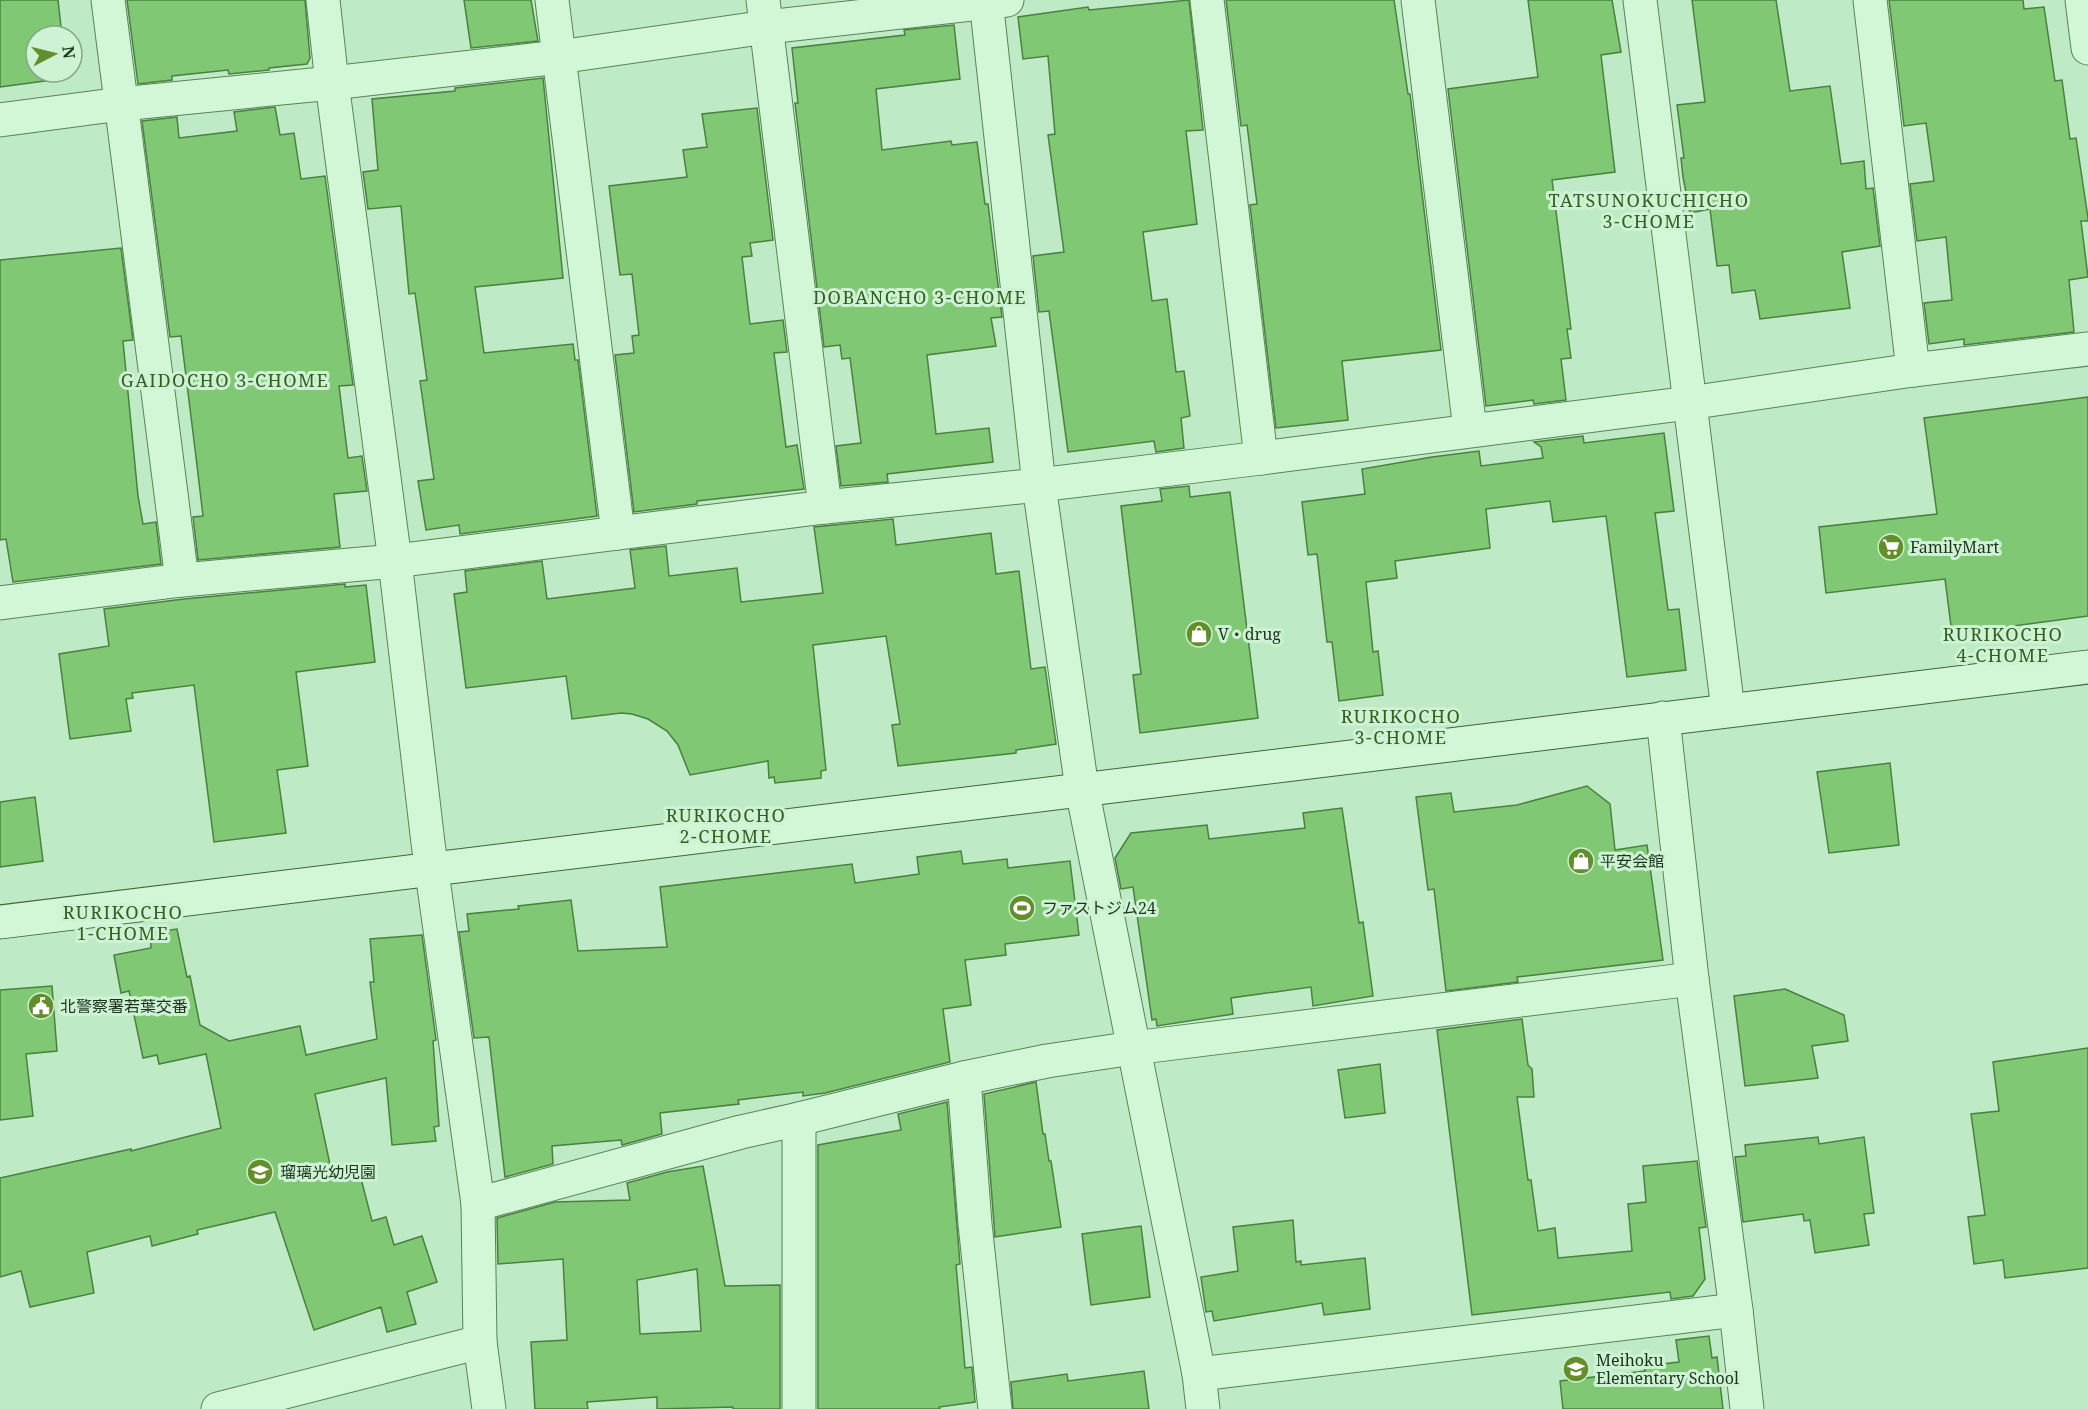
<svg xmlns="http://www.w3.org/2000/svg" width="2088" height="1409" viewBox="0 0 2088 1409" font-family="'Noto Serif','Noto Sans JP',serif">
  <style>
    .building { fill: #81c875; stroke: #49813f; stroke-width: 1.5; fill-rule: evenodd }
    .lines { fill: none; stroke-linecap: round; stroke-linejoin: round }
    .street-casing { stroke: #598358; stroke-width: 35 }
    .secondary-casing { stroke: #3d643b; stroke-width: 35 }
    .street { stroke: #d1f7d7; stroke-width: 33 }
    .secondary { stroke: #d1f7d7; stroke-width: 33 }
    .labels { text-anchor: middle; stroke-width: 6; stroke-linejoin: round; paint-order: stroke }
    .poi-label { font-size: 16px; fill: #1d331c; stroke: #cdf3d4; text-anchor: start }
    .neighbourhood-label { font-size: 18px; letter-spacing: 1.5px; fill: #335e1d; stroke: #cdf3d4 }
  </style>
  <rect width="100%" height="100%" fill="#beebc5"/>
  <g class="building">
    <polygon points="0,0 58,0 62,36 36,36 36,72 66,72 67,78 0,87"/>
    <polygon points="127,0 305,0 310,58 307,64 269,68 269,70 229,74 228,70 172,76 172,80 138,84"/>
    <polygon points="464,0 531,0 538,41 471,48"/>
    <polygon points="1189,0 1203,130 1186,131 1197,224 1143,232 1152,301 1167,299 1176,372 1184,371 1190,416 1181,418 1184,448 1156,452 1154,441 1068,452 1049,311 1039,312 1033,256 1064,252 1048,135 1055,134 1048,56 1023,59 1018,17 1088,7 1089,10"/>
    <polygon points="1226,0 1394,0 1408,94 1410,94 1441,350 1342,361 1348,420 1276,428 1250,205 1257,204 1247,125 1241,126"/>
    <polygon points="1528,0 1612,0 1621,52 1601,55 1615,172 1552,180 1571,329 1567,329 1571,358 1561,359 1566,400 1534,404 1533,400 1486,406 1448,89 1538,77"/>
    <polygon points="1692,0 1776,0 1790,91 1830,86 1841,164 1864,161 1866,189 1873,188 1880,246 1842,252 1850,308 1760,319 1755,290 1732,293 1729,265 1717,266 1710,209 1690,213 1683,177 1681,158 1684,158 1677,105 1705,102"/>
    <polygon points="1889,0 2023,0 2024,9 2044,7 2055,81 2062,80 2070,139 2076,138 2088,218 2088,221 2081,221 2088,277 2069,280 2074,332 1964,345 1964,339 1929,344 1924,303 1952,300 1946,237 1917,241 1910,184 1934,181 1926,123 1904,126"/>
    <polygon points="954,25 960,79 876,89 882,150 951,141 952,145 977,142 985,204 988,204 1002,317 991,318 996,346 927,355 936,434 989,428 993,462 887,474 888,482 841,486 836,446 861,443 850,358 842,359 840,345 824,347 795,103 798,103 792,48 905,35 904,30"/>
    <polygon points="543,78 563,278 475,287 484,353 573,344 575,360 578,360 597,516 460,534 459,525 426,530 418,481 434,479 420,381 427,380 415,293 409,294 401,206 368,209 363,172 378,170 372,99 455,91 455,88"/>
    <polygon points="275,107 280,135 294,133 301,179 325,176 353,385 339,386 348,458 362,456 367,491 334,494 340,547 198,560 193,517 203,516 196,457 181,336 170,337 142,121 177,117 179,138 237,131 234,112"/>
    <polygon points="757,108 773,240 750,243 752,256 742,257 750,324 783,320 787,352 774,353 786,447 797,445 804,489 697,501 697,504 634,512 615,355 634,353 632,336 639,335 632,274 620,275 609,186 687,177 683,150 707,147 702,114"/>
    <polygon points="121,248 133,340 123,341 138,496 143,524 156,522 161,564 13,582 6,539 0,540 0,260"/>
    <polygon points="2088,397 2088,616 1952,634 1945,579 1826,593 1819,527 1937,514 1924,418"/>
    <polygon points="1664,433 1674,511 1655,513 1668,610 1679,609 1686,670 1627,677 1606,516 1553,522 1550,501 1486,509 1490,548 1395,561 1397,578 1366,582 1373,652 1378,651 1383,695 1339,701 1332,642 1327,642 1317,554 1308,555 1302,502 1365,494 1362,469 1432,457 1479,451 1481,466 1543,458 1541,447 1534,442 1583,436 1584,443"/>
    <polygon points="1189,486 1190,497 1230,492 1258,718 1140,733 1133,675 1141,674 1121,506 1162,501 1160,489"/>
    <polygon points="893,519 896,545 991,533 996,574 1019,571 1031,669 1045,667 1056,744 1016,750 1016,753 898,766 892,725 900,724 886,636 813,645 826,770 821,771 821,778 775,783 774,777 769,778 768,761 690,775 678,745 667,731 648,719 632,714 621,713 572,719 566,676 466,688 454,594 467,592 465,571 542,561 547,599 635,588 630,550 666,546 669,576 737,568 741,602 823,593 814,527"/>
    <polygon points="345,584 345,587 366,585 375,662 296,672 308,766 277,770 286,833 214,842 194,685 132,693 133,698 126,699 131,731 70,739 59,654 109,646 104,609 184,599"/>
    <polygon points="1890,763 1899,845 1829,853 1817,772"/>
    <polygon points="1587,786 1610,804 1615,850 1647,845 1663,960 1517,977 1518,982 1446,991 1434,889 1428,890 1416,797 1451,793 1454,812 1517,805"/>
    <polygon points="35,797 43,861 0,867 0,802"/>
    <polygon points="1342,808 1359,923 1363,922 1373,996 1313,1006 1311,987 1231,998 1233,1014 1157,1026 1156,1019 1152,1020 1133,887 1121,889 1115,858 1131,833 1207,825 1209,839 1305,828 1303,813"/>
    <polygon points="961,851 963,864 1007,859 1008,868 1070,861 1079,935 1005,944 1006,955 965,960 971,1005 943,1009 950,1062 825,1093 803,1096 803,1092 738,1100 739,1104 660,1113 662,1134 622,1145 621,1140 552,1146 553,1164 505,1177 489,1037 474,1038 459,932 469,931 467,914 519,909 518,906 571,900 578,951 667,947 660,887 852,864 855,883 919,874 917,857"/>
    <polygon points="177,929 187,977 190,976 200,1025 229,1041 300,1026 306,1055 377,1039 370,982 374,982 370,939 422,935 436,1040 433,1041 439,1126 434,1127 436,1141 392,1145 386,1078 315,1094 332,1174 358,1167 372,1221 386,1217 394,1245 422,1236 437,1282 407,1292 416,1324 387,1332 381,1307 314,1330 275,1212 197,1230 198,1234 152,1246 150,1236 87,1252 94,1293 30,1307 21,1271 0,1277 0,1178 131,1149 131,1151 221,1128 206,1054 159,1064 157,1055 143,1058 129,991 121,993 114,955 151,948 150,933"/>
    <polygon points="52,986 57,1051 26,1054 33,1116 0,1120 0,990"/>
    <polygon points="1785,989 1844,1015 1848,1041 1812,1046 1818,1078 1745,1086 1734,996"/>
    <polygon points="1522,1019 1528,1065 1532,1069 1534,1097 1517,1097 1528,1180 1531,1180 1538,1231 1555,1228 1558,1258 1632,1251 1628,1204 1646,1202 1643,1166 1697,1161 1706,1227 1699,1228 1705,1279 1693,1296 1671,1299 1670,1292 1472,1315 1437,1030"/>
    <polygon points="2088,1048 2088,1268 2005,1278 2003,1260 1974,1264 1968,1217 1985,1215 1971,1114 1999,1111 1993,1062"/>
    <polygon points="1380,1064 1385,1113 1345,1118 1338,1070"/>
    <polygon points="1036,1082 1043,1134 1045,1134 1049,1161 1051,1161 1061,1227 995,1237 984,1094"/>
    <polygon points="947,1102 960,1264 956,1265 965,1368 972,1367 975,1402 939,1407 940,1409 818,1409 818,1145 901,1130 898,1114"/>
    <polygon points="1818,1137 1819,1144 1864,1137 1874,1213 1864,1214 1869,1245 1815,1253 1810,1220 1804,1221 1803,1214 1743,1222 1735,1157 1746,1156 1745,1145"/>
    <path d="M703 1166 725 1286 780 1285V1409H733V1407L657 1409V1397L587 1402 588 1409H535L531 1342 567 1340 563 1259 498 1264 497 1218 555 1202 630 1200 627 1183 667 1172ZM697 1269 701 1331 640 1334 637 1280Z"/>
    <polygon points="1293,1220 1296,1262 1301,1261 1301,1265 1365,1258 1370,1309 1324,1315 1322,1303 1214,1321 1212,1311 1206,1312 1201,1277 1238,1271 1233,1227"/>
    <polygon points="1141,1226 1150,1297 1091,1305 1082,1234"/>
    <polygon points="1709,1336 1712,1358 1717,1357 1723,1409 1563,1409 1560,1381 1645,1371 1644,1366 1679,1362 1676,1340"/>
    <polygon points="1144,1371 1149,1409 1013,1409 1011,1382 1067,1374 1068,1381"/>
  </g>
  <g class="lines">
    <defs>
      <g id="street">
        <polyline points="108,0 182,580"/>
        <polyline points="323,0 332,83 395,561 428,843 478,1204 480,1342 489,1409"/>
        <polyline points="552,0 618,533"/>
        <polyline points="763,0 825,507"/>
        <polyline points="986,0 1039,485 1082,789 1199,1374 1203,1409"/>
        <polyline points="1207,0 1261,458"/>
        <polyline points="1418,0 1470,430"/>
        <polyline points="1640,0 1728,710"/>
        <polyline points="1870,0 1913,370"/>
        <polyline points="2082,0 2088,48"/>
        <polyline points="0,120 121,104 332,83 559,57 767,27 1007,0"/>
        <polyline points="0,603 182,580 395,561 825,507 1039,485 1261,458 1689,403 1913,370 2088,349"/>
        <polyline points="1663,718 1692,979 1736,1310 1747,1409"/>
        <polyline points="964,1078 975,1224 995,1409"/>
        <polyline points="478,1204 741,1132 799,1119 964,1078 1047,1061 1133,1048 1692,979"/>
        <polyline points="1199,1374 1736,1310"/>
        <polyline points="218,1409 480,1342"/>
        <polyline points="799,1409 799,1119"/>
      </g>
      <polyline id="secondary" points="0,922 2088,667"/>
    </defs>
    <use href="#street" class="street-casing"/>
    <use href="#secondary" class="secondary-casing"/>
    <use href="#street" class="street"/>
    <use href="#secondary" class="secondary"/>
  </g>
  <defs>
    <symbol id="supermarket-disc" viewBox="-11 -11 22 22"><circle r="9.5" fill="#638f2b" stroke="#cdf3d4"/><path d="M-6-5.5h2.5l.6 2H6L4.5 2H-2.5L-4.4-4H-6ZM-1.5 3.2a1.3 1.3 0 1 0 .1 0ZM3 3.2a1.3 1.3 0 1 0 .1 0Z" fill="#fff"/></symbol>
    <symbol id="shop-disc" viewBox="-11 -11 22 22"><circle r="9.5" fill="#638f2b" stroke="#cdf3d4"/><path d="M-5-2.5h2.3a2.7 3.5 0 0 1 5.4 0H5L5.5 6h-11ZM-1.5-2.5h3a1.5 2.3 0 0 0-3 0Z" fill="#fff"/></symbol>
    <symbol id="stadium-disc" viewBox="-11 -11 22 22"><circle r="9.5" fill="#638f2b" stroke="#cdf3d4"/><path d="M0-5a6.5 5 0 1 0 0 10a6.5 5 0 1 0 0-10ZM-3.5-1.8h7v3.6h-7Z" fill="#fff"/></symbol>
    <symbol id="civic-disc" viewBox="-11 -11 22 22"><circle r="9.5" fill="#638f2b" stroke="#cdf3d4"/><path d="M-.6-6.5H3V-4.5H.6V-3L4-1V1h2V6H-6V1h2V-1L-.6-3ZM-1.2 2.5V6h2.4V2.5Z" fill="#fff"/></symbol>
    <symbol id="school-disc" viewBox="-11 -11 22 22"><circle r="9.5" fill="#638f2b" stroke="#cdf3d4"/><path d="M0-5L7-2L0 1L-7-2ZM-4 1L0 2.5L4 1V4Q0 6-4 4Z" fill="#fff"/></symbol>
  </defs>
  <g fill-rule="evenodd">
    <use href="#supermarket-disc" x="1876" y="532" width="30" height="30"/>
    <use href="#shop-disc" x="1184" y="619" width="30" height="30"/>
    <use href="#shop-disc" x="1566" y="846" width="30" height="30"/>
    <use href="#stadium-disc" x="1007" y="893" width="30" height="30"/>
    <use href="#civic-disc" x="26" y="991" width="30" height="30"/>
    <use href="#school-disc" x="245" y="1157" width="30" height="30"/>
    <use href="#school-disc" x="1561" y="1354" width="30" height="30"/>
  </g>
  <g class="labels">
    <g class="poi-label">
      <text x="1910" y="553">FamilyMart</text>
      <text x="1218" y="640">V・drug</text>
      <text x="1600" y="867">平安会館</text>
      <text x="1042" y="914">ファストジム24</text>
      <text x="60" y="1012">北警察署若葉交番</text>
      <text x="280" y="1178">瑠璃光幼児園</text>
      <text x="1596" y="1366">Meihoku<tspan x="1596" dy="18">Elementary School</tspan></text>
    </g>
    <g class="neighbourhood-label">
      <text x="1649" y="207">TATSUNOKUCHICHO<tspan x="1649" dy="21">3-CHOME</tspan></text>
      <text x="920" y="304">DOBANCHO 3-CHOME</text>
      <text x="225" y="387">GAIDOCHO 3-CHOME</text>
      <text x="2003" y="641">RURIKOCHO<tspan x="2003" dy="21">4-CHOME</tspan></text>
      <text x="1401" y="723">RURIKOCHO<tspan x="1401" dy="21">3-CHOME</tspan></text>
      <text x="726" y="822">RURIKOCHO<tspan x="726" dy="21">2-CHOME</tspan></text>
      <text x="123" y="919">RURIKOCHO<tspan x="123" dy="21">1-CHOME</tspan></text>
    </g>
  </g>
  <g transform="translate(54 54) rotate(83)"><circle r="28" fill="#cdf3d4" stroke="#87a68a" stroke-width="1.5"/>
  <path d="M0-4.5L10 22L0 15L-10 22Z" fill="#638f2b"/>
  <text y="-9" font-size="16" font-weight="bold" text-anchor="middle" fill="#1d331c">N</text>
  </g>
</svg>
